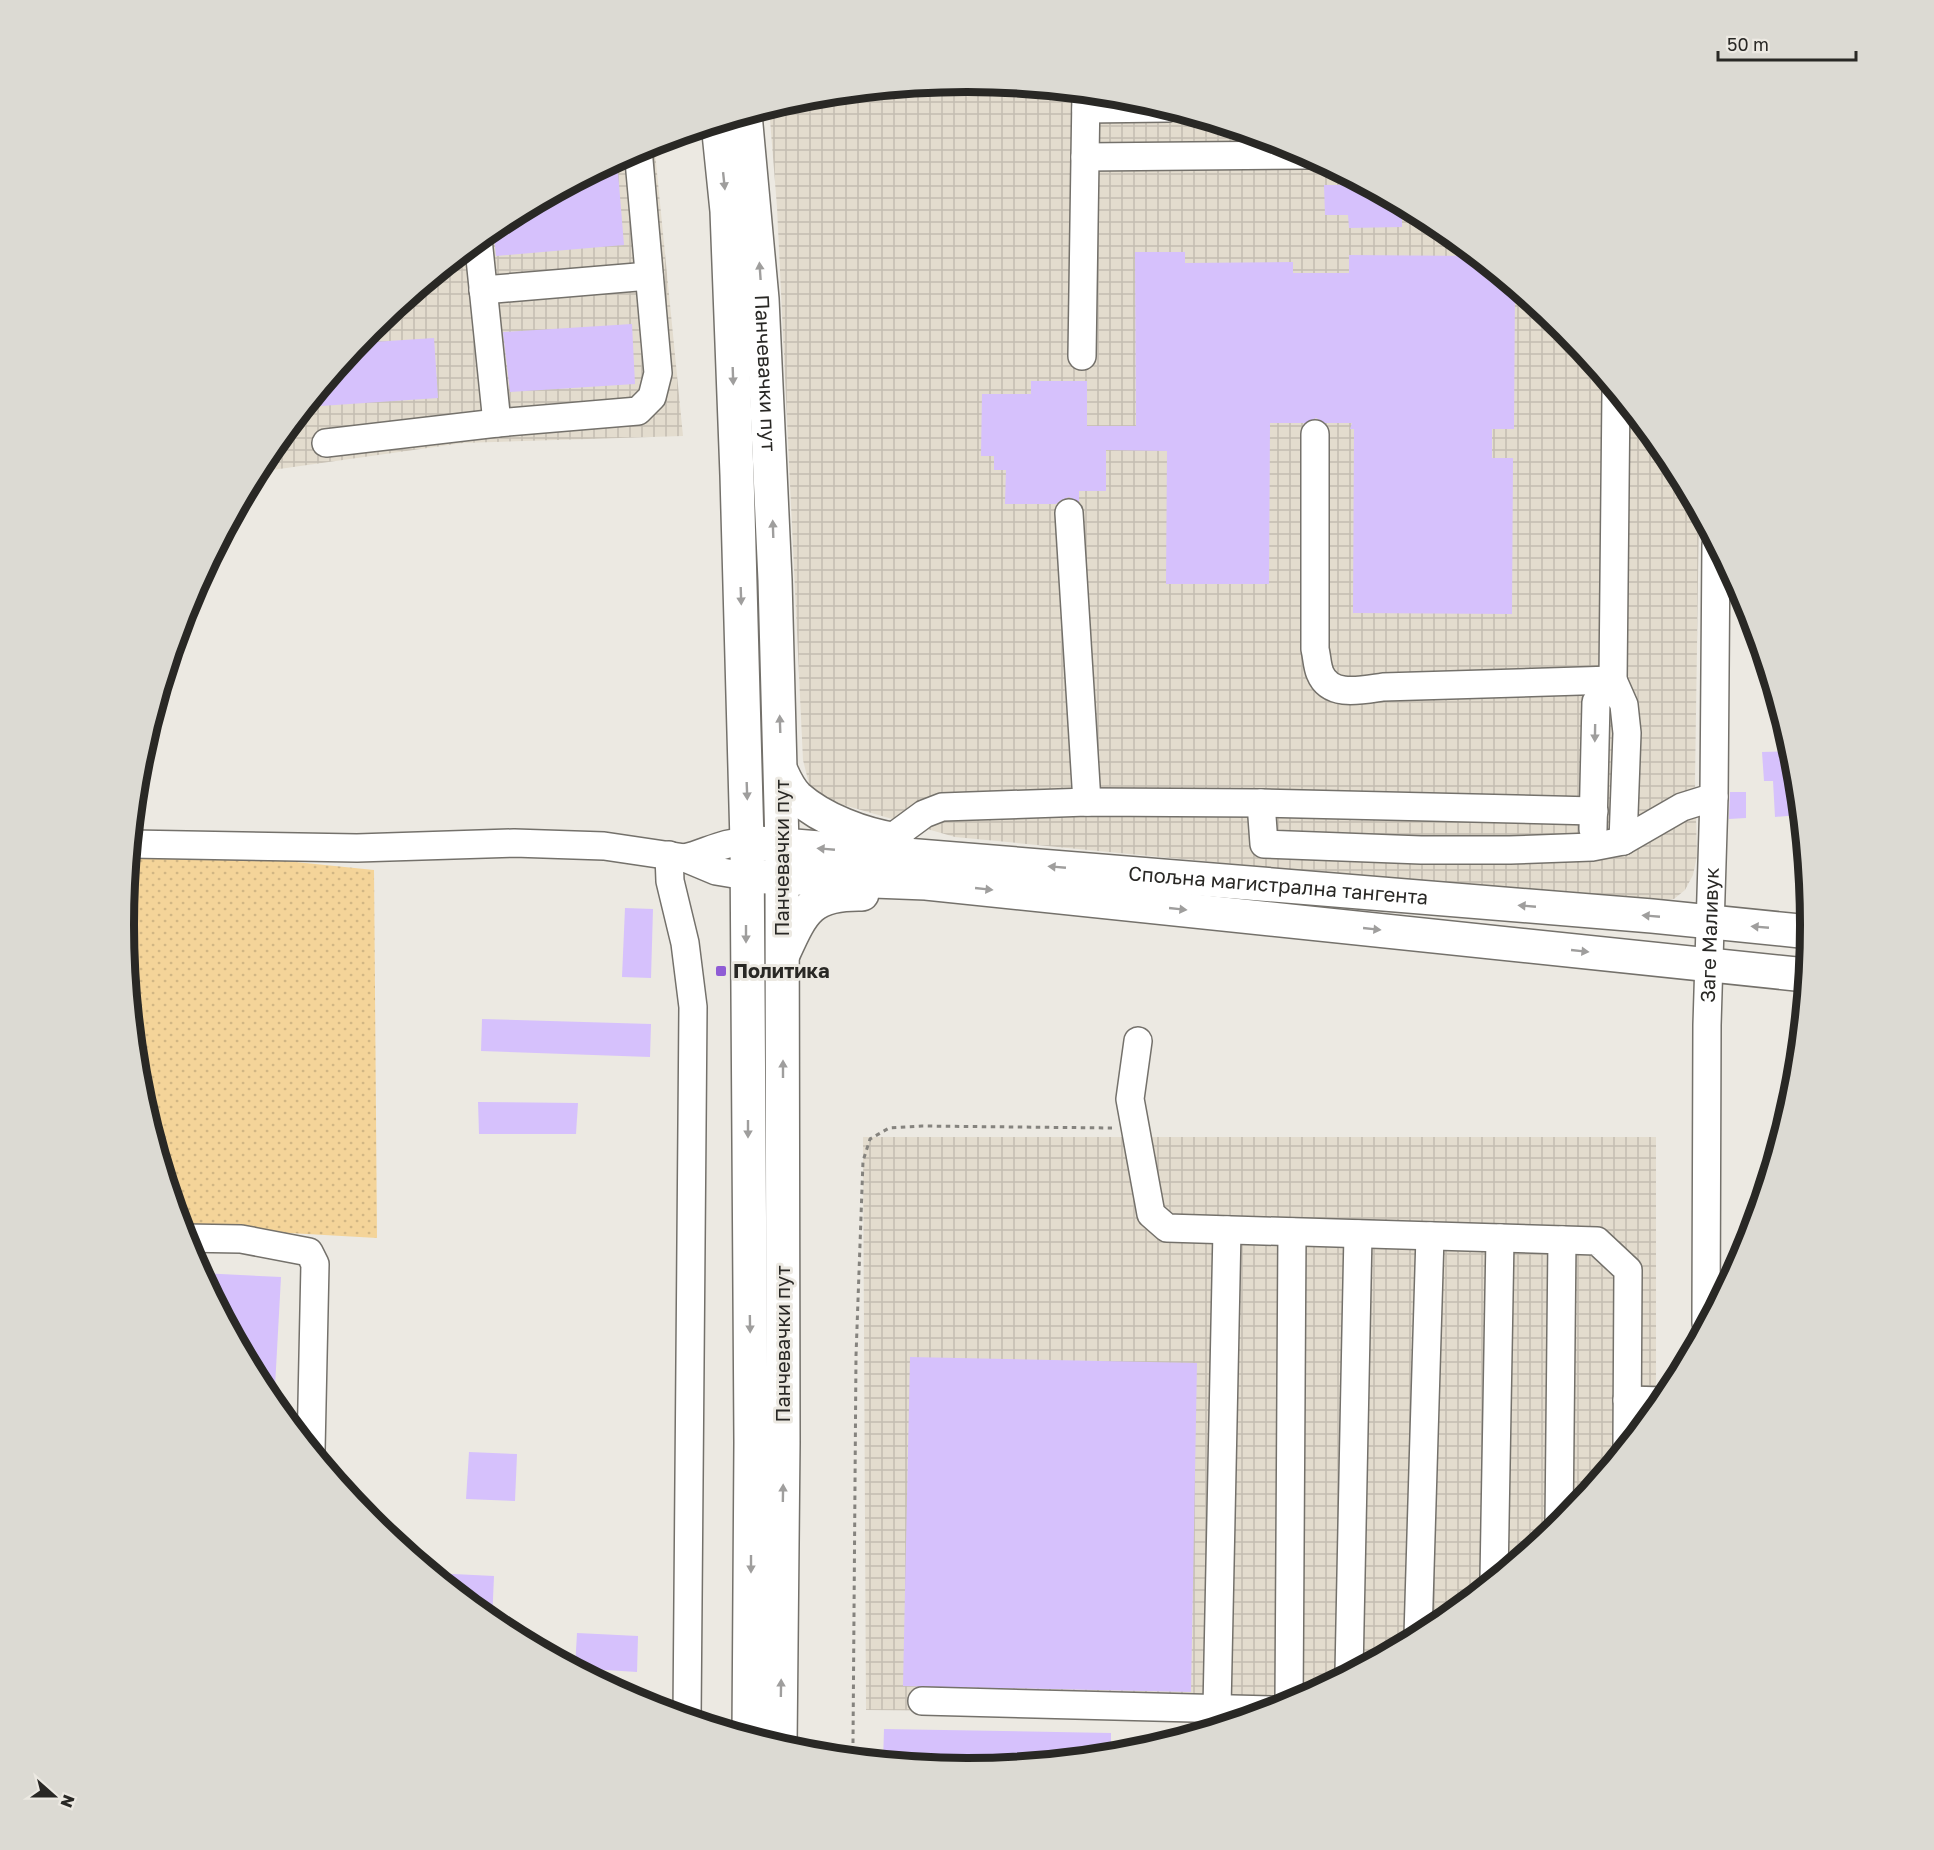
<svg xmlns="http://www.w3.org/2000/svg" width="1934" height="1850" viewBox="0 0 1934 1850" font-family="'Golos Text',sans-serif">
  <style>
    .industrial { fill: url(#industrial-grid) }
    .grass { fill: url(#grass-dots) }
    .forest { fill: url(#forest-crowns) }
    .building { fill: #d6c1fc }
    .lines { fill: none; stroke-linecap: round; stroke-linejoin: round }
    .minor-casing { stroke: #74716b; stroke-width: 30 }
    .major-casing { stroke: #74716b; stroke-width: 36 }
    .highway-casing { stroke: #74716b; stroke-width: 36 }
    .path { stroke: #85837e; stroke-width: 3; stroke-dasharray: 4.5 4.5; stroke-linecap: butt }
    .minor { stroke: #fff; stroke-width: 27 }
    .major { stroke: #fff; stroke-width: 33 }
    .highway { stroke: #fff; stroke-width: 33 }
    .oneway { fill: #9f9e9d }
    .poi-dot { fill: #8f5cd5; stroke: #ece9e2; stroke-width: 2 }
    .labels { text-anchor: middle; stroke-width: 6; stroke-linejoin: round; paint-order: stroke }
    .street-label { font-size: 20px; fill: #292825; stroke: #ece9e2 }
    .poi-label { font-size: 20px; font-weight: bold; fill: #292825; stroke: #ece9e2; text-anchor: start }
    .rim { fill: none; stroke: #292825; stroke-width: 8 }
  </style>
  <defs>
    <pattern id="industrial-grid" width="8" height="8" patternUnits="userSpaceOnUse" patternTransform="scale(1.5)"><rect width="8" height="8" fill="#e3dcce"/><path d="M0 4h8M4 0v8" fill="none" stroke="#c3bdb1"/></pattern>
    <pattern id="grass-dots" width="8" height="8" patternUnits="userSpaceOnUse" patternTransform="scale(1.5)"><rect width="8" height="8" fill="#f4d499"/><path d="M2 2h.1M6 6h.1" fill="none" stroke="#d1b684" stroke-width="1.8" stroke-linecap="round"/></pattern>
    <pattern id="forest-crowns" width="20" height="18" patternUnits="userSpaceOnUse" patternTransform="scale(1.5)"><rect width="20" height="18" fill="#cba459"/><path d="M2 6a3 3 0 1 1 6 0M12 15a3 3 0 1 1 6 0" fill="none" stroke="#a58649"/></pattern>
  </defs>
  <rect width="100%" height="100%" fill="#ece9e2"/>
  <g class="industrial">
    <polygon points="967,81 1132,97 1290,145 1436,223 1564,328 1669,456 1699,513 1695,780 1697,856 1693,875 1685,890 1674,899 1653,901 1545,894 955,837 833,802 810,788 803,760 777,207 769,107 803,97"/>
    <polygon points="654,142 683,436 463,443 258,472 265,456 370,328 498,223 644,145"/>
    <polygon points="863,1137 1656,1137 1656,1410 1564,1522 1436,1627 1290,1705 1247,1713 866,1710"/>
  </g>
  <polygon class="grass" points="131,845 374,870 377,1238 181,1227 139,1089 123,925"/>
  <polygon class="forest" points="156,705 151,768 135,832 132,832 139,760"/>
  <g class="building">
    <polygon points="617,160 624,245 496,256 494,237 490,230 498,223"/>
    <polygon points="1324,185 1364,185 1402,205 1402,227 1349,228 1348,215 1325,215"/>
    <polygon points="1135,252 1185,252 1185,263 1293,262 1293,273 1349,273 1349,255 1476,256 1515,288 1514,429 1492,429 1492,458 1513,458 1512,614 1353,613 1354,429 1350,429 1352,423 1325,423 1316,418 1305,423 1270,423 1269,584 1166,584 1167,451 1106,450 1106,491 1079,491 1079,502 1069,497 1061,500 1056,504 1005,504 1006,470 994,470 994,456 981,456 982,394 1031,394 1031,381 1087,381 1087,426 1136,426"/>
    <polygon points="632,324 635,384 510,392 503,332"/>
    <polygon points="434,338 438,398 306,407 358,343"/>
    <polygon points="1792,751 1795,761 1800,815 1775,817 1773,781 1764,781 1762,752"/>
    <polygon points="1730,792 1746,792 1746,818 1729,819"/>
    <polygon points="625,908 653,909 651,978 622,977"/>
    <polygon points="482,1019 651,1024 650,1057 481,1051"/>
    <polygon points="478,1102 578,1103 576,1134 479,1134"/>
    <polygon points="200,1273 281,1277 274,1405 265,1394"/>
    <polygon points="910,1357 1197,1363 1191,1692 903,1686"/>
    <polygon points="469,1452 517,1454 515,1501 466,1499"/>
    <polygon points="433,1573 494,1576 492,1622 467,1602"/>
    <polygon points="577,1633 638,1636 637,1672 575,1668"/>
    <polygon points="884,1729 1111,1733 1111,1755 967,1769 883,1761"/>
  </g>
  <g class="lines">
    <defs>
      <g id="minor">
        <polyline points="1086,109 1168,108"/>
        <polyline points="1085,157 1308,155"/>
        <polyline points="478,239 497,423"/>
        <polyline points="483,290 649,276"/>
        <polyline points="1082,356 1086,93"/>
        <polyline points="1616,392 1613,680 1624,705 1627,733 1623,841"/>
        <path d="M1315 434V649C1317 657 1317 666 1320 673 1330 698 1362 690 1383 687L1613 680"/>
        <polyline points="326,443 497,423 638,411 652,397 658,373 638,149"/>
        <polyline points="1069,513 1087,802"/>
        <polyline points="1261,803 1264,844 1421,850 1510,850 1592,847 1623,841 1682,807 1714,797"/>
        <polyline points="1593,829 1596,702 1613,680"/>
        <polyline points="890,839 924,814 942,807 1087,802 1261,803 1594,811"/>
        <polyline points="131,844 357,848 514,843 604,846 685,858 716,871 746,876"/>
        <polyline points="669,855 670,881 685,943 693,1007 687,1718"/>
        <path d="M685 858C706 853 725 841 747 842"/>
        <polyline points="1138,1041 1130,1099 1151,1214 1167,1228 1597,1241 1628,1270 1627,1445"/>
        <polyline points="184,1238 241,1239 309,1252 315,1264 311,1450"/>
        <path id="s1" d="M1706 1323 1707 1025 1714 797 1716 545"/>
        <polyline points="1627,1400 1663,1401"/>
        <polyline points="1559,1526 1562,1240"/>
        <polyline points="1494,1579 1500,1238"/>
        <polyline points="1418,1636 1430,1236"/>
        <polyline points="1349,1673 1358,1234"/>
        <polyline points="922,1701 1274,1710"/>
        <polyline points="1289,1705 1292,1232"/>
        <polyline points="1217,1708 1227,1230"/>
      </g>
      <g id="major">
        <path id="s2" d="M745 114 762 299 775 580 782 845"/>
        <polyline points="718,123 727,211 737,475 747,842"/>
      </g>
      <g id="highway">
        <path d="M782 773C786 782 790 790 797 797 823 820 864 835 897 840"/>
        <polyline points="746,876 926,883 1806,975"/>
        <path d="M784 952C803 910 811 893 862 894"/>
        <path id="s3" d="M749 1737 751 1442 747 842 1652 916 1810 932"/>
        <polyline points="780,1746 783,1442 782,857"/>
      </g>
    </defs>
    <use href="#minor" class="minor-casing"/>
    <use href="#major" class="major-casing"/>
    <use href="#highway" class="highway-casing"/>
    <polyline class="path" points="853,1743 856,1356 863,1161 870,1139 889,1128 922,1126 1112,1128"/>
    <use href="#minor" class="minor"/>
    <use href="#major" class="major"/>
    <use href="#highway" class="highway"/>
  </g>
  <defs><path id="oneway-solid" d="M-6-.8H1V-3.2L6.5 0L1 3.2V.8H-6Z" transform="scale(1.5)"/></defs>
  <g class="oneway">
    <use href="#oneway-solid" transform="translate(724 181) rotate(84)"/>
    <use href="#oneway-solid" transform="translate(760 271) rotate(-94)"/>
    <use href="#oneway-solid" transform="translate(733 376) rotate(88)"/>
    <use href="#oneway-solid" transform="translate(773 529) rotate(-92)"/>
    <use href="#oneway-solid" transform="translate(741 596) rotate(88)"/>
    <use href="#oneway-solid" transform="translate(780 724) rotate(-92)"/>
    <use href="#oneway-solid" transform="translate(1595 733) rotate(91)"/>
    <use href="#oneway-solid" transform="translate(747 791) rotate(88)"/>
    <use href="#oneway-solid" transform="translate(826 849) rotate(-175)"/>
    <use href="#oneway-solid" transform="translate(1057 867) rotate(-175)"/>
    <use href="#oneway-solid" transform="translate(984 889) rotate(6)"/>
    <use href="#oneway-solid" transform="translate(1527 906) rotate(-175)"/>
    <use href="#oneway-solid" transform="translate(1178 909) rotate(6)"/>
    <use href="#oneway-solid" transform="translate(1651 916) rotate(-175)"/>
    <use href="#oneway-solid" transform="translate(1760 927) rotate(-175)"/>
    <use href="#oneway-solid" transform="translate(1372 929) rotate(6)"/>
    <use href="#oneway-solid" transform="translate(746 934) rotate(90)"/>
    <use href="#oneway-solid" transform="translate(1580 951) rotate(6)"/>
    <use href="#oneway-solid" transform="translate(783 1069) rotate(-90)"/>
    <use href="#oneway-solid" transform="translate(748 1129) rotate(90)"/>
    <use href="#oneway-solid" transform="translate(750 1324) rotate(89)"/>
    <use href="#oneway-solid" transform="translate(783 1493) rotate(-89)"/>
    <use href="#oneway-solid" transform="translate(751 1564) rotate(90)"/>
    <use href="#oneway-solid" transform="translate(781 1688) rotate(-89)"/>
  </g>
  <rect class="poi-dot" x="715" y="965" width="12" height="12" rx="3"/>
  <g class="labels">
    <g class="street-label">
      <text dy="7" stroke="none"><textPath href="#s2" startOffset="260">Панчевачки пут</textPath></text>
      <text transform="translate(782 858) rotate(-90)" y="7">Панчевачки пут</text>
      <text dy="7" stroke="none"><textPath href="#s3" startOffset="1428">Спољна магистрална тангента</textPath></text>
      <text dy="7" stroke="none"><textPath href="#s1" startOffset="388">Заге Маливук</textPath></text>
      <text transform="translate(783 1344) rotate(-90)" y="7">Панчевачки пут</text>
    </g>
    <g class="poi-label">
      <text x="733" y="978">Политика</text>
    </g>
  </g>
  <path d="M0 0H1934V1850H0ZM134 925a833 833 0 1 1 1666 0a833 833 0 1 1-1666 0Z" fill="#dcdad3" fill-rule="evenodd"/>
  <path class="rim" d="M134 925a833 833 0 1 1 1666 0a833 833 0 1 1-1666 0Z"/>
  <g transform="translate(54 1796) rotate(111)" stroke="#ece9e2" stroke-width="4.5" paint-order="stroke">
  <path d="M0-4.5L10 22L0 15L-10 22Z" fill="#292825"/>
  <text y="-9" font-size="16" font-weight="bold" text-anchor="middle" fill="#292825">N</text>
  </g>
  <path d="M1718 51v9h138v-9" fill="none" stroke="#292825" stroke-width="3"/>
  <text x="1727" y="51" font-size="18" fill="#292825" stroke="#ece9e2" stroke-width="4.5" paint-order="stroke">50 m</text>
</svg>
